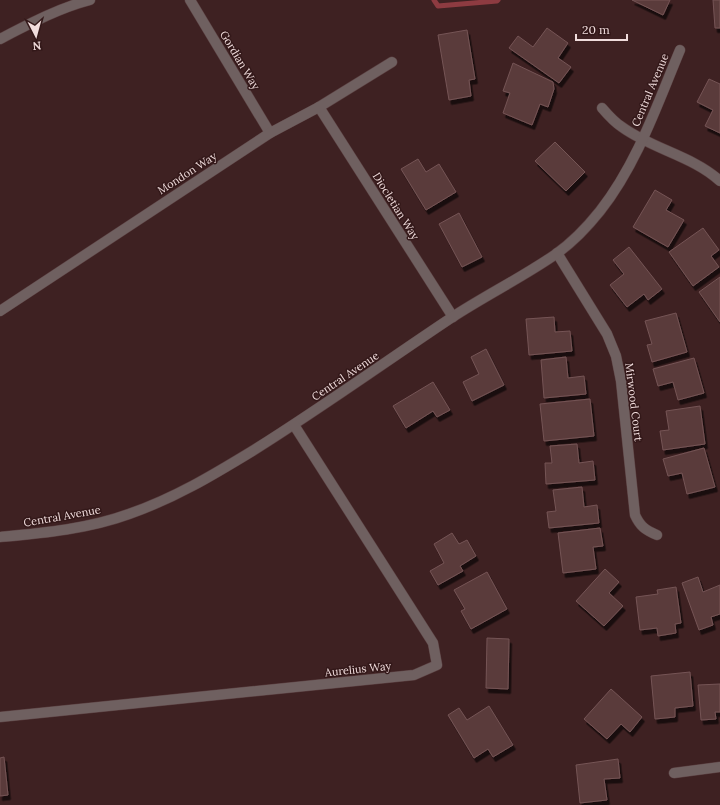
<svg xmlns="http://www.w3.org/2000/svg" width="720" height="805" viewBox="0 0 720 805" font-family="Lora,serif">
  <style>
    .lines { fill: none; stroke-linecap: round; stroke-linejoin: round }
    .stream { stroke: #8d3b41; stroke-width: 5 }
    .building { fill: #5a3b3b; stroke: #755455; filter: url(#shadow) }
    .minor-casing { stroke: #5a3f40; stroke-width: 11 }
    .minor { stroke: #6f6060; stroke-width: 10 }
    .labels { text-anchor: middle; stroke-width: 3; stroke-linejoin: round; paint-order: stroke }
    .street-label { font-size: 11px; fill: #f0dcdc; stroke: #331819 }
  </style>
  <defs>
    <filter id="shadow"><feDropShadow dx="2.5" dy="4.5" stdDeviation="0" flood-color="#0009"/></filter>
  </defs>
  <rect width="100%" height="100%" fill="#3e2122"/>
  <g class="lines">
    <polyline class="stream" points="434,0 438,6 497,1 498,0"/>
  </g>
  <g class="building">
    <polygon points="632,0 670,0 663,15"/>
    <polygon points="713,0 720,0 720,28 715,28"/>
    <polygon points="547,28 568,43 558,58 571,67 559,83 509,48 518,36 533,47"/>
    <polygon points="467,30 475,79 469,80 471,96 449,100 438,35"/>
    <polygon points="513,63 553,82 554,89 548,107 540,104 532,125 503,113 510,93 503,91"/>
    <polygon points="709,79 720,84 720,133 705,126 713,110 697,102"/>
    <polygon points="555,142 585,172 566,191 535,161"/>
    <polygon points="418,159 426,172 439,164 456,192 426,210 401,169"/>
    <polygon points="655,190 672,200 666,210 684,220 668,247 633,227"/>
    <polygon points="459,213 482,257 462,267 439,224"/>
    <polygon points="703,228 719,250 711,256 719,267 693,286 669,252"/>
    <polygon points="629,247 662,289 648,300 644,294 627,307 610,285 624,274 613,260"/>
    <polygon points="720,277 720,322 699,292"/>
    <polygon points="676,313 687,352 652,362 647,345 652,344 645,321"/>
    <polygon points="554,317 555,332 570,331 572,351 529,355 526,319"/>
    <polygon points="486,349 504,385 472,401 463,382 479,374 471,357"/>
    <polygon points="566,357 568,378 584,376 586,394 544,398 541,360"/>
    <polygon points="694,358 704,393 678,400 673,382 658,386 653,369"/>
    <polygon points="433,382 450,410 437,417 433,411 406,428 393,406"/>
    <polygon points="590,399 594,436 544,441 540,404"/>
    <polygon points="700,406 705,444 663,450 660,431 669,430 666,411"/>
    <polygon points="577,444 579,463 593,461 595,480 546,484 545,463 552,463 550,446"/>
    <polygon points="704,448 715,487 687,494 682,473 668,476 663,459"/>
    <polygon points="582,487 584,507 597,505 599,523 549,528 547,512 556,511 553,490"/>
    <polygon points="600,528 603,546 593,547 596,569 563,573 558,533"/>
    <polygon points="452,533 459,544 467,540 476,556 460,566 463,571 438,585 430,571 444,563 434,544"/>
    <polygon points="605,569 619,582 609,593 623,606 604,626 576,601"/>
    <polygon points="487,572 507,609 471,629 461,611 465,609 454,590"/>
    <polygon points="698,577 703,592 720,585 720,614 711,617 713,625 699,630 682,583"/>
    <polygon points="676,587 681,623 675,624 676,633 658,636 657,628 640,630 636,597 658,594 657,590"/>
    <polygon points="487,638 509,639 508,689 486,688"/>
    <polygon points="690,672 693,706 675,708 675,717 655,719 651,676"/>
    <polygon points="720,684 720,712 715,712 716,719 701,720 698,685"/>
    <polygon points="611,689 642,717 630,732 621,724 607,739 584,719"/>
    <polygon points="489,706 513,745 493,757 488,749 474,758 448,715 459,708 467,720"/>
    <polygon points="4,757 8,795 0,796 0,758"/>
    <polygon points="618,759 620,778 604,779 607,800 580,803 576,765"/>
  </g>
  <g class="lines">
    <defs>
      <g id="minor">
        <polyline points="190,0 270,133"/>
        <path d="M0 39C29 24 59 8 90 0"/>
        <polyline points="319,107 453,317"/>
        <path d="M602 108C608 115 614 122 622 127 652 149 693 156 720 181"/>
        <path d="M557 253 607 334 616 356 621 381 635 515C640 526 645 530 657 535"/>
        <polyline points="0,311 270,133 319,107 392,62"/>
        <path d="M0 537C43 533 88 529 129 514 175 498 213 475 254 450 321 408 385 362 451 318 486 295 523 277 556 254 573 242 588 226 600 211 637 164 657 105 680 50"/>
        <polyline points="0,717 414,675 437,665 433,643 294,425"/>
        <polyline points="674,773 720,767"/>
      </g>
    </defs>
    <use href="#minor" class="minor-casing"/>
    <use href="#minor" class="minor"/>
  </g>
  <g class="labels">
    <g class="street-label">
      <text transform="translate(240 60) rotate(59)" y="4">Gordian Way</text>
      <text transform="translate(650 90) rotate(-67)" y="4">Central Avenue</text>
      <text transform="translate(187 173) rotate(-33)" y="4">Mondon Way</text>
      <text transform="translate(396 206) rotate(58)" y="4">Diocletian Way</text>
      <text transform="translate(345 376) rotate(-34)" y="4">Central Avenue</text>
      <text transform="translate(634 402) rotate(83)" y="4">Mirwood Court</text>
      <text transform="translate(62 516) rotate(-10)" y="4">Central Avenue</text>
      <text transform="translate(358 669) rotate(-6)" y="4">Aurelius Way</text>
    </g>
  </g>
  <g transform="translate(36 36) rotate(174)" stroke="#331819" stroke-width="3" paint-order="stroke">
  <path d="M0-3L7 15L0 10L-7 15Z" fill="#f0dcdc"/>
  <text y="-6" font-size="11" font-weight="bold" text-anchor="middle" fill="#f0dcdc">N</text>
  </g>
  <path d="M576 34v6h51v-6" fill="none" stroke="#f0dcdc" stroke-width="2"/>
  <text x="582" y="34" font-size="12" fill="#f0dcdc" stroke="#331819" stroke-width="3" paint-order="stroke">20 m</text>
</svg>
